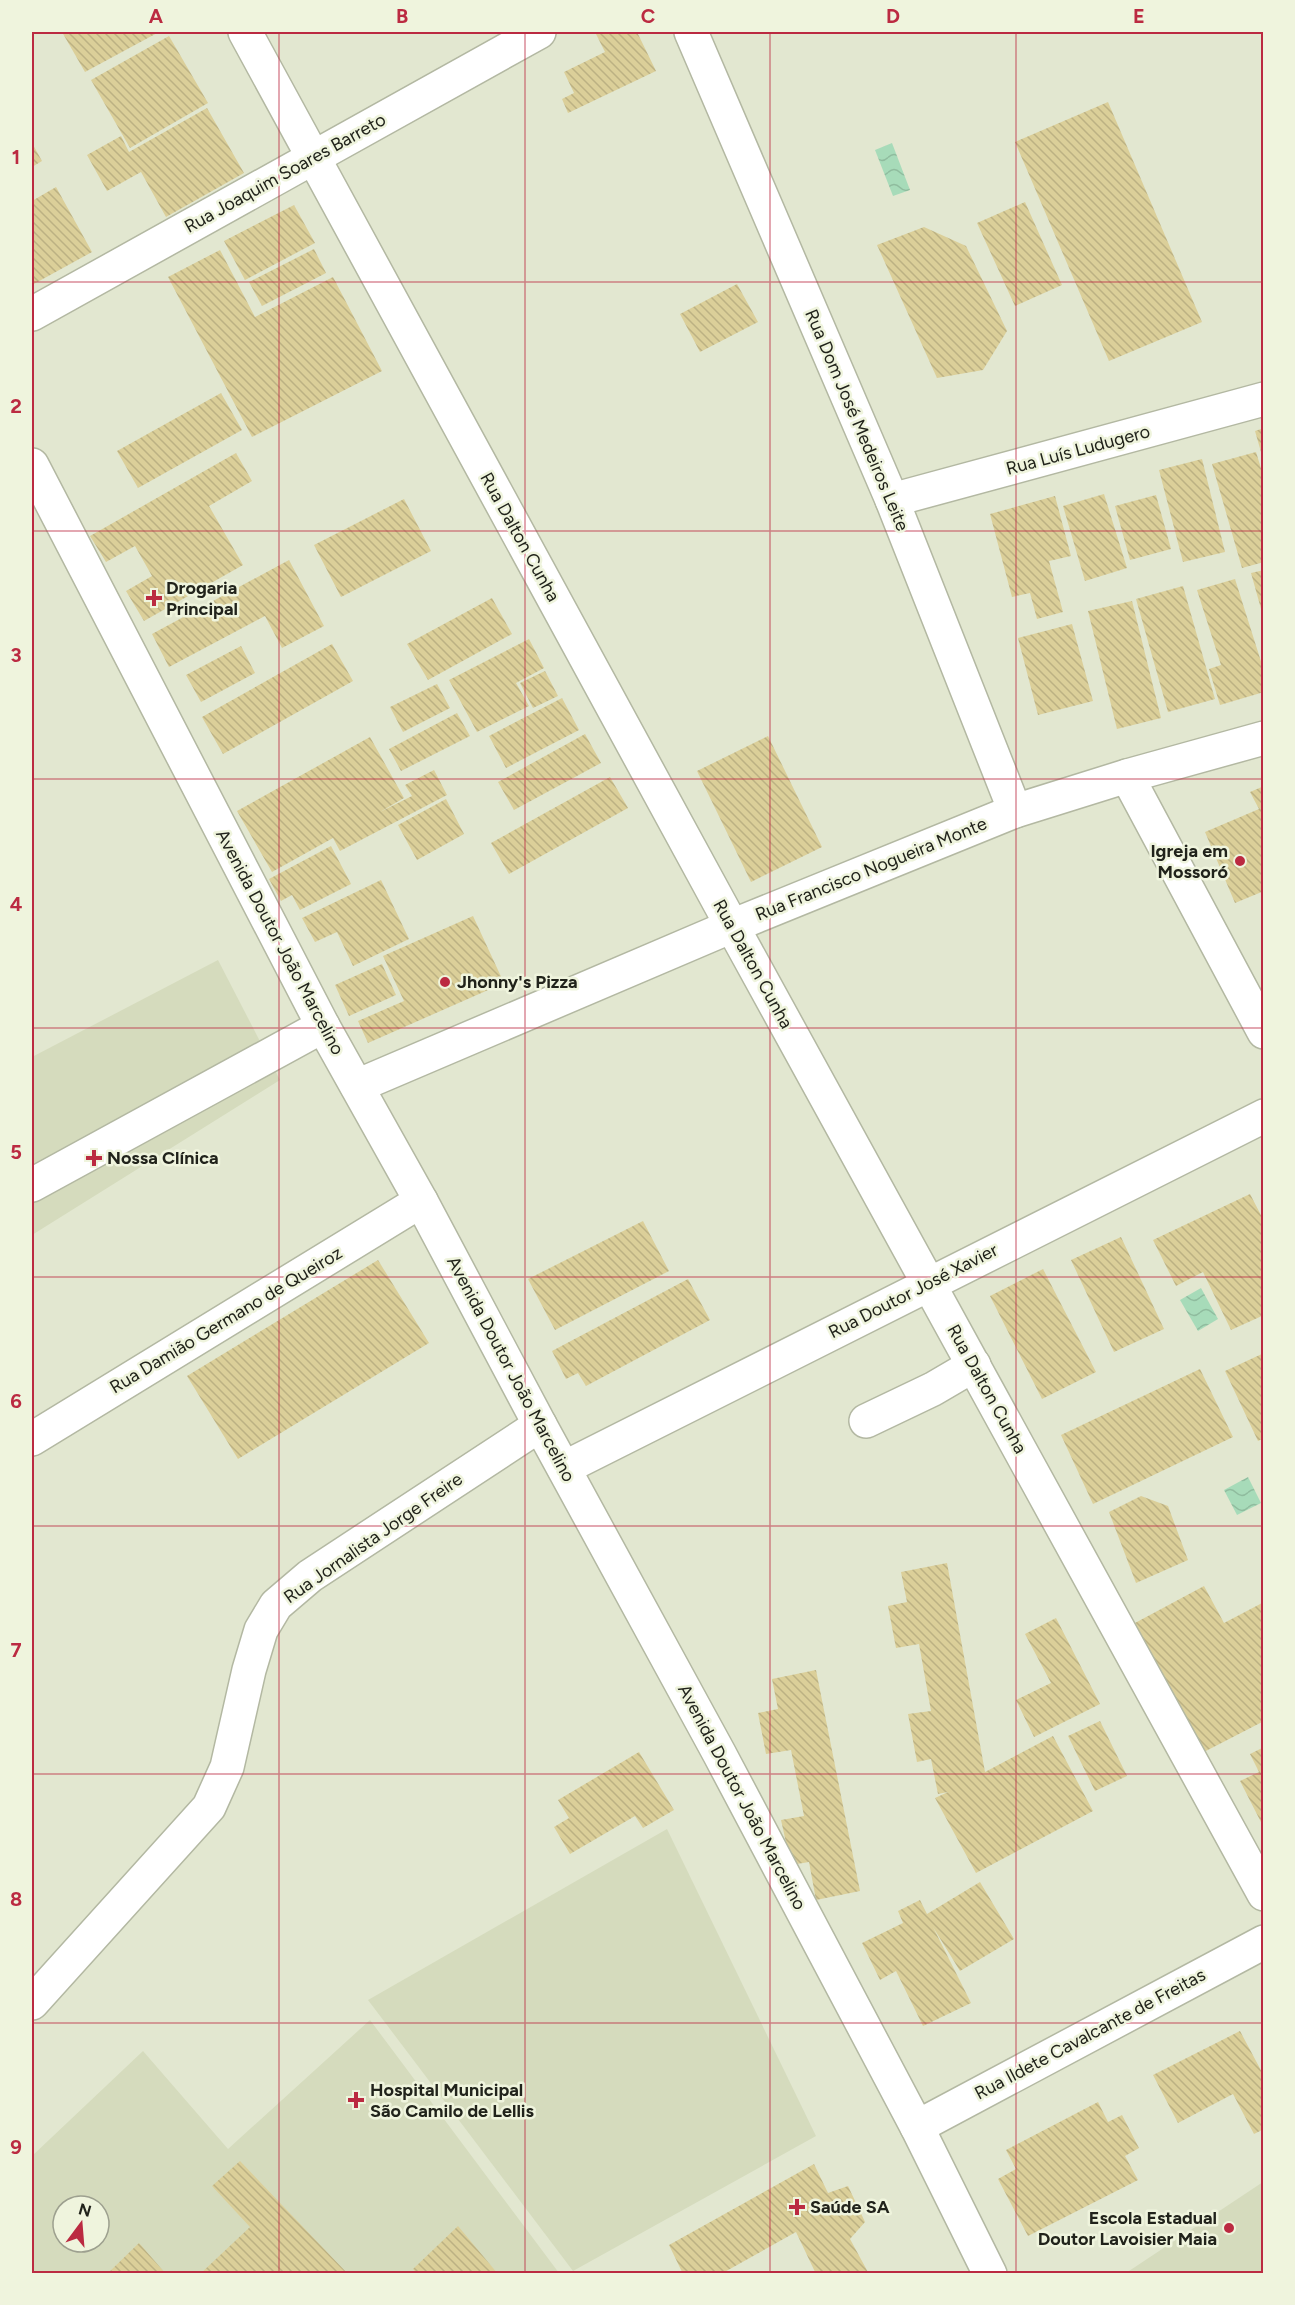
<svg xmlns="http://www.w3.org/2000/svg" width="1295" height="2305" viewBox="0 0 1295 2305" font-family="Figtree,sans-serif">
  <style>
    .built { fill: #d5dbbd; fill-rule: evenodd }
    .water { fill: url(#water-waves) }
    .building { fill: url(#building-back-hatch) }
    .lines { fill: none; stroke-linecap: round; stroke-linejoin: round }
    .minor-casing { stroke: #b3b8a2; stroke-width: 36 }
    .minor { stroke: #fff; stroke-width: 33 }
    .grid { fill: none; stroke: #bb2a41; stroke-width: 1.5; stroke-opacity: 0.55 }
    .poi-dot { fill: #bb2a41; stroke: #eff4dd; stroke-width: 2 }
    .labels { text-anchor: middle; stroke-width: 5; stroke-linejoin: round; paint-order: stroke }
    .street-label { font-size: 18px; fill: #21231b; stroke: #eff4dd }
    .poi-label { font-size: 18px; font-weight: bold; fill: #21231b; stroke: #eff4dd; text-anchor: start }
    .neatline { fill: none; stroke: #bb2a41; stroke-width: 2 }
    .grid-label { font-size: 20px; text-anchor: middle; font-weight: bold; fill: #bb2a41 }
  </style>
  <defs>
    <pattern id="water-waves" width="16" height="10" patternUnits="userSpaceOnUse" patternTransform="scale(1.5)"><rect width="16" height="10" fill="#a7dbb9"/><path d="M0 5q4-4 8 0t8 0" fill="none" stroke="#8fbc9e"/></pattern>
    <pattern id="building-back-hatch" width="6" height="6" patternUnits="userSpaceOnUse" patternTransform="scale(1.5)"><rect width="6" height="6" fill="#dbcf99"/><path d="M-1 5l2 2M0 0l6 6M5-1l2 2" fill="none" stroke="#bcb183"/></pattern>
  </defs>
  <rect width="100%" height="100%" fill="#e2e7d0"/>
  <g class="built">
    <polygon points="218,960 280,1080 32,1235 32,1057"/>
    <polygon points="667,1829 816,2136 573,2271 368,2000"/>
    <path d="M370 2020 559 2273 32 2274V2156L143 2051 228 2149ZM63 2206H99V2242H63Z"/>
    <polygon points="1263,2182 1263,2273 1126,2273"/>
  </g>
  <g class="water">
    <polygon points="892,143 910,190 893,196 875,150"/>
    <polygon points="1201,1288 1218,1319 1198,1331 1180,1300"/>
    <polygon points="1248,1477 1261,1503 1237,1515 1224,1490"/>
  </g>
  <g class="building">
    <polygon points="62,32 159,32 85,72"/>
    <polygon points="595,32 637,32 656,71 568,113 562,99 574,93 564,72 605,52"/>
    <polygon points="169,36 208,103 130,148 91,80"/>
    <polygon points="1108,102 1202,322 1109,361 1015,142"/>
    <polygon points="207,108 244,173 166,217 141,172 107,191 87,155 121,136 129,152"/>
    <polygon points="32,143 42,161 32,167"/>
    <polygon points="56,187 92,252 32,285 32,201"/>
    <polygon points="1025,202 1062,285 1015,306 977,223"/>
    <polygon points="294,205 315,243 245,280 224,241"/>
    <polygon points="924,227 966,246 1007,331 983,370 937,378 877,245"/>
    <polygon points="314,249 326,273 262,306 249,282"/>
    <polygon points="220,250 255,317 333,277 382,371 252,437 168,277"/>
    <polygon points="737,284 758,322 700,352 680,314"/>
    <polygon points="221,393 242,430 138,488 117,451"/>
    <polygon points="1264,428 1264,459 1263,459 1255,431"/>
    <polygon points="1256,452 1264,478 1264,562 1242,568 1212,464"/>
    <polygon points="236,453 252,481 209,506 243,565 144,621 126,591 152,576 135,546 106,562 90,536"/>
    <polygon points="1202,459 1225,552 1183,562 1159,470"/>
    <polygon points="1104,494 1127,568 1085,581 1063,506"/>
    <polygon points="1156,495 1171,549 1130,560 1115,506"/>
    <polygon points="1055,496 1071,556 1049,561 1063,612 1037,619 1030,593 1012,597 990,514"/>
    <polygon points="404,499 431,551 341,597 314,545"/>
    <polygon points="289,560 324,626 282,648 265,616 169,667 152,634"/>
    <polygon points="1264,570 1264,616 1263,616 1251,573"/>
    <polygon points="1235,579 1264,671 1264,692 1220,705 1209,669 1221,665 1197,590"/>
    <polygon points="1183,586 1215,699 1168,712 1136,599"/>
    <polygon points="492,598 512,634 428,680 407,644"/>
    <polygon points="1132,601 1161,718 1117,729 1088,611"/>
    <polygon points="1072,624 1093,701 1038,715 1018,638"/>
    <polygon points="529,639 544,668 516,683 529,706 477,732 449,680"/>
    <polygon points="332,644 353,681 223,754 202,717"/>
    <polygon points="241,646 255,673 201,702 186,675"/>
    <polygon points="545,671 558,696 533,708 520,683"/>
    <polygon points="437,684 450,708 403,732 390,707"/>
    <polygon points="562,698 579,730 506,768 489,736"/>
    <polygon points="457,713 470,736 401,771 389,749"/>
    <polygon points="585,734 601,763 514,810 498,782"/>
    <polygon points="768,736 822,847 751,882 697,771"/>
    <polygon points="370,737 404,798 380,812 412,796 405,785 434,770 447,795 340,851 333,838 272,872 237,811"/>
    <polygon points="610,777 628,808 509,874 491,843"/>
    <polygon points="1264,786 1264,891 1235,903 1205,832 1259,809 1250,792"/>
    <polygon points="446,799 464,834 417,860 398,825"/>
    <polygon points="331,846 351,884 300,910 292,895 281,901 269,879"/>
    <polygon points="381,880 409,939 353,966 337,932 315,942 302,918"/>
    <polygon points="473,916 504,983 368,1043 358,1021 404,1001 383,956"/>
    <polygon points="382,964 396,995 349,1016 335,985"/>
    <polygon points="1250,1194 1264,1221 1264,1315 1231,1330 1203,1272 1176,1286 1153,1240"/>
    <polygon points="643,1221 669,1271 555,1330 528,1279"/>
    <polygon points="1121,1237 1164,1329 1114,1352 1071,1260"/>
    <polygon points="378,1260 429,1343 238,1459 187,1376"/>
    <polygon points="1043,1269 1096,1372 1042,1399 990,1296"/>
    <polygon points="688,1279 710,1320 586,1386 578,1373 566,1379 552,1351"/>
    <polygon points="1264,1353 1264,1438 1258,1441 1225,1371"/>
    <polygon points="1200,1369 1233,1437 1093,1504 1061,1435"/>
    <polygon points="1141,1496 1168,1506 1188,1560 1136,1583 1109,1512"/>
    <polygon points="947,1563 985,1772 1053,1736 1093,1811 976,1873 935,1798 948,1792 938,1794 931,1759 917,1762 908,1714 931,1711 919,1644 896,1648 888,1606 907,1602 901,1572"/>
    <polygon points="1204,1586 1224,1623 1264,1602 1264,1721 1204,1752 1135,1623"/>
    <polygon points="1056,1618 1100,1704 1034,1737 1016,1700 1051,1683 1025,1634"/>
    <polygon points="816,1670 860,1891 816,1900 809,1862 791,1865 781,1820 804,1816 791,1750 766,1754 758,1713 778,1709 772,1679"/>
    <polygon points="1100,1721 1127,1776 1095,1791 1068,1736"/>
    <polygon points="1264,1747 1264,1828 1240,1781 1259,1772 1250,1754"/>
    <polygon points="639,1752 674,1810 643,1828 635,1816 570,1854 554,1827 569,1818 558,1800"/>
    <polygon points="980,1882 1014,1939 960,1971 933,1927 971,2003 923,2026 896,1971 880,1980 862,1943 903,1923 898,1911 920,1900 927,1914"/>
    <polygon points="1240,2031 1264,2076 1264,2129 1254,2134 1233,2094 1178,2123 1153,2075"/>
    <polygon points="1098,2102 1108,2122 1122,2115 1139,2148 1125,2156 1138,2180 1028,2236 998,2179 1016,2169 1006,2150"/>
    <polygon points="240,2161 348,2274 200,2274 250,2227 212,2186"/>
    <polygon points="814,2164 828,2193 848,2186 865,2222 850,2239 869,2274 816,2274 796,2232 721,2274 683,2274 669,2245"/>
    <polygon points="458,2226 498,2274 417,2274 413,2269"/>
    <polygon points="139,2243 166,2274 107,2274"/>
  </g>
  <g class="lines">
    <defs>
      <g id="minor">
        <polyline points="245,32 732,926 1264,1894"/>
        <polyline points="691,32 892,500 1015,811"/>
        <polyline points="32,314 539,32"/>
        <polyline points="32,465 323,1026 421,1201 540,1425 719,1753 917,2127 990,2274"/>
        <polyline points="892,500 1264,399"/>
        <polyline points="1127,776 1264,1032"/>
        <polyline points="357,1086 732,926 1015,811 1127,776 1264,738"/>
        <polyline points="32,1185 323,1026"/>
        <polyline points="866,1421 933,1389 974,1365"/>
        <polyline points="32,1439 421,1201"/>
        <polyline points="564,1468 1264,1116"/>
        <polyline points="32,2003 209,1807 227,1767 249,1670 261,1630 276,1605 310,1576 540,1425"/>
        <polyline points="917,2127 1264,1942"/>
      </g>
    </defs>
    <use href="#minor" class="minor-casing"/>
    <use href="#minor" class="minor"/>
  </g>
  <path class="grid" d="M279 32V2274M525 32V2274M770 32V2274M1016 32V2274M32 282H1264M32 531H1264M32 779H1264M32 1028H1264M32 1277H1264M32 1526H1264M32 1774H1264M32 2023H1264"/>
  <g class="poi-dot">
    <path d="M151 589h6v6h6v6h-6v6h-6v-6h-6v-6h6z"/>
    <circle cx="1240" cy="861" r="6"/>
    <circle cx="445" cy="982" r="6"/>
    <path d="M91 1149h6v6h6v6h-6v6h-6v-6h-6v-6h6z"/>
    <path d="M353 2091h6v6h6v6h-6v6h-6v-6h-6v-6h6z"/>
    <path d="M794 2198h6v6h6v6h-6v6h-6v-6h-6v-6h6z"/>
    <circle cx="1229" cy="2228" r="6"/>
  </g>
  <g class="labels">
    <g class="street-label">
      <text transform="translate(285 173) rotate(-29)" y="6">Rua Joaquim Soares Barreto</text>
      <text transform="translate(857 420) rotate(67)" y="6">Rua Dom José Medeiros Leite</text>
      <text transform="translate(1078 450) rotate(-15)" y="6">Rua Luís Ludugero</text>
      <text transform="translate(520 537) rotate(61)" y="6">Rua Dalton Cunha</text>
      <text transform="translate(871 869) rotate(-22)" y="6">Rua Francisco Nogueira Monte</text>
      <text transform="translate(280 942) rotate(62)" y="6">Avenida Doutor João Marcelino</text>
      <text transform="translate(753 964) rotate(61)" y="6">Rua Dalton Cunha</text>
      <text transform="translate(913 1291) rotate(-27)" y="6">Rua Doutor José Xavier</text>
      <text transform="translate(226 1320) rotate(-31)" y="6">Rua Damião Germano de Queiroz</text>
      <text transform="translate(511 1369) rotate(62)" y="6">Avenida Doutor João Marcelino</text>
      <text transform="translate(987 1389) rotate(61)" y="6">Rua Dalton Cunha</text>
      <text transform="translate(373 1538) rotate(-35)" y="6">Rua Jornalista Jorge Freire</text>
      <text transform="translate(742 1797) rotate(62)" y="6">Avenida Doutor João Marcelino</text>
      <text transform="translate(1090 2034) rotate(-28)" y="6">Rua Ildete Cavalcante de Freitas</text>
    </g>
    <g class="poi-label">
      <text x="166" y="594">Drogaria<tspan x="166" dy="21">Principal</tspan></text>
      <text x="1228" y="857" text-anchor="end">Igreja em<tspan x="1228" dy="21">Mossoró</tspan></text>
      <text x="457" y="988">Jhonny's Pizza</text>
      <text x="107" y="1164">Nossa Clínica</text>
      <text x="370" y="2096">Hospital Municipal<tspan x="370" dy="21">São Camilo de Lellis</tspan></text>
      <text x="810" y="2213">Saúde SA</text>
      <text x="1217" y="2224" text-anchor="end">Escola Estadual<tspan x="1217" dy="21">Doutor Lavoisier Maia</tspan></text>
    </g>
  </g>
  <rect width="1295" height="2305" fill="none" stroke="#eff4dd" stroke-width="66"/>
  <g transform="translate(81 2224) rotate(16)"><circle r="28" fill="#eff4dd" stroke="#9da08f" stroke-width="1.5"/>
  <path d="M0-4.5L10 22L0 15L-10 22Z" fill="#bb2a41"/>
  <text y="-9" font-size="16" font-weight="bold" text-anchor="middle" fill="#21231b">N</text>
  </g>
  <rect x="33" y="33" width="1229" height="2239" class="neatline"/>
  <g class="grid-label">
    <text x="156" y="23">A</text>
    <text x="402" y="23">B</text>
    <text x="648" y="23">C</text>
    <text x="893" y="23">D</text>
    <text x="1139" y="23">E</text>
    <text x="16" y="164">1</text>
    <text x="16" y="413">2</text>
    <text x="16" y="662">3</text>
    <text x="16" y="911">4</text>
    <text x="16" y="1159">5</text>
    <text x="16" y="1408">6</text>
    <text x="16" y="1657">7</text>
    <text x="16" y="1906">8</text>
    <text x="16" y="2154">9</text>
  </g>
</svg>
